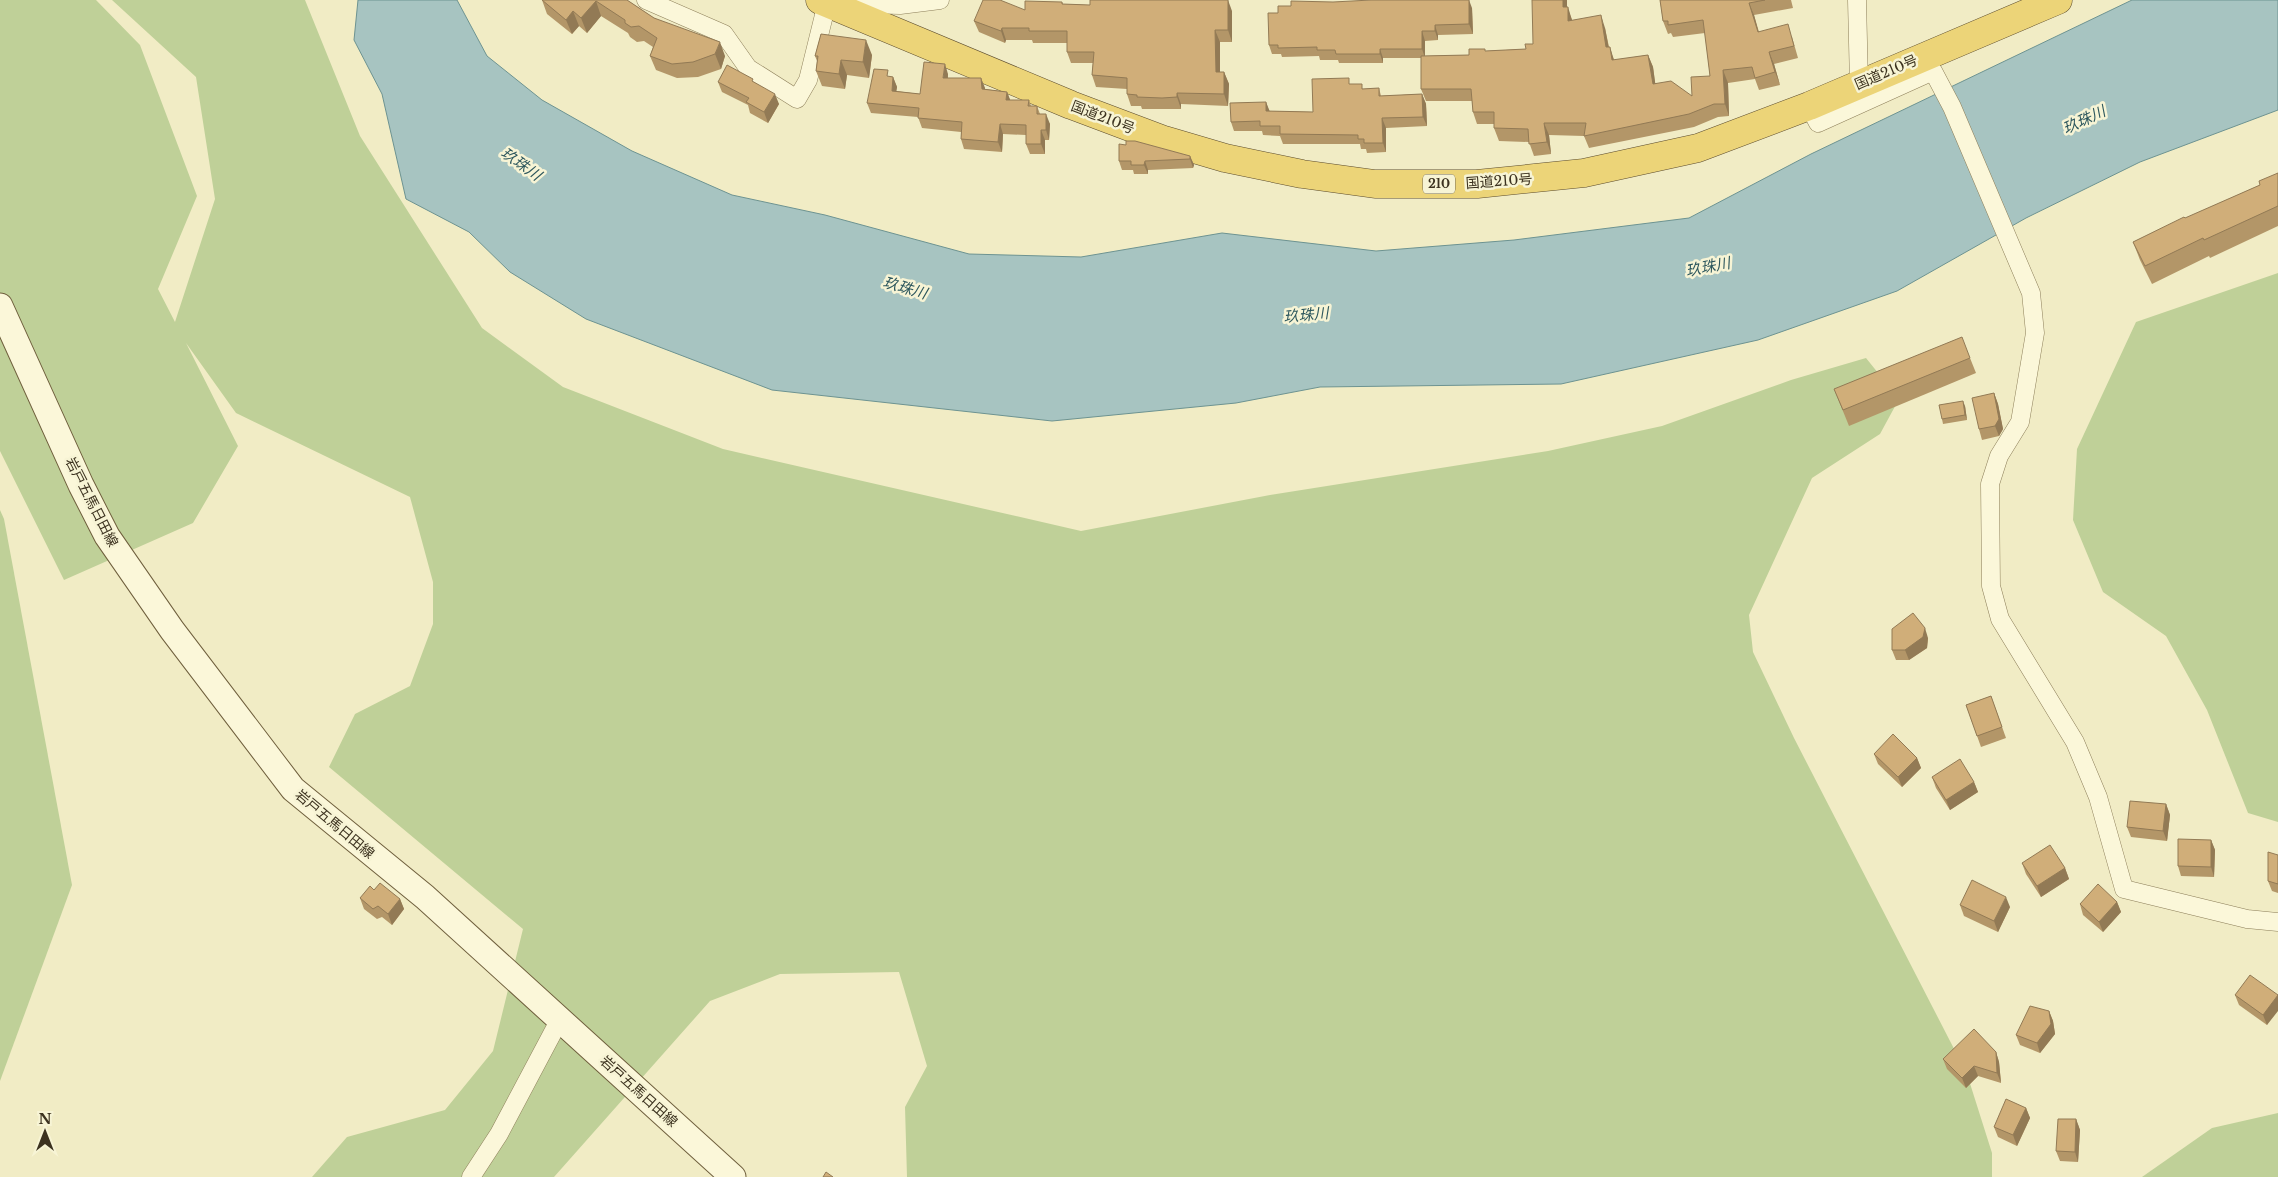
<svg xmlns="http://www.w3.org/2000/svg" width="2278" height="1177" viewBox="0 0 2278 1177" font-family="'Libre Baskerville','Noto Sans JP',serif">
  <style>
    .green { fill: #bfd098 }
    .water { fill: #a7c4c1; stroke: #6d9391 }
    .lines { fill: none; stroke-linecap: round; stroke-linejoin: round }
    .minor-casing { stroke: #8d7f5a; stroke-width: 19 }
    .secondary-casing { stroke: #6f5f3d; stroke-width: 27 }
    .trunk-casing { stroke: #5b4b2e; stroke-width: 29 }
    .minor { stroke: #fbf7d9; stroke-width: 18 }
    .secondary { stroke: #fbf7d9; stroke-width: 25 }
    .trunk { stroke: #ecd478; stroke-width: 28 }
    .wall { fill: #b39668 }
    .shaded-wall { fill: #927a55 }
    .building { fill: #d0ae79; stroke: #927a55 }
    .labels { text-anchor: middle; stroke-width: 5; stroke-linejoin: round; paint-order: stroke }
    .shield { fill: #f7f4d5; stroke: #746c56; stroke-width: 1 }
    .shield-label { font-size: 12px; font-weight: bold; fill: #3c321f }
    .street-label { font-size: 14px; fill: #3c321f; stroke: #f7f4d5 }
    .water-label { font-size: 15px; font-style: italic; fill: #2d575d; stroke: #f7f4d5 }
  </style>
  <rect width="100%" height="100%" fill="#f1ecc5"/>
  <g class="green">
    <polygon points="0,0 96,0 140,45 197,196 158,289 175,322 215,199 196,77 112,0 305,0 360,136 482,328 563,387 723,449 1081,531 1270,495 1548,451 1662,426 1791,380 1866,358 1899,399 1880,434 1812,478 1749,615 1753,652 1794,738 1967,1074 1992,1153 1992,1177 907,1177 905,1107 927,1066 899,972 780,974 710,1001 554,1177 312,1177 347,1137 445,1110 493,1051 523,929 329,767 355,714 410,686 433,624 433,582 410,497 236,413 186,343 238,446 193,523 64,580 0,451"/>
    <polygon points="2278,273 2278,822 2248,813 2207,710 2166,636 2103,592 2073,520 2077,449 2136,322"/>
    <polygon points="0,510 4,519 72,885 0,1081"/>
    <polygon points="2278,1113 2278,1177 2142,1177 2212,1128"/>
  </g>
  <polygon class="water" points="358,0 457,0 487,56 542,100 632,151 732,195 825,215 969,254 1081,257 1222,233 1376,251 1514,240 1689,218 1811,154 2132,0 2278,0 2278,110 2140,162 2026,218 1897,291 1758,340 1561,384 1320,387 1236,403 1052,421 772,390 586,319 510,272 469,232 406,199 382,94 354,40"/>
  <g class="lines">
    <defs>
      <g id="minor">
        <polyline points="646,0 724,34 748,68 797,99 808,80 827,3 900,5 940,0"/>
        <polyline points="1857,0 1859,84"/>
        <polyline points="1809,106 1818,123 1933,71 1952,107 2031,293 2035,333 2020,422 1999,456 1990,484 1991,586 2000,619 2075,742 2098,797 2124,889 2247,919 2278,922"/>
        <polyline points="471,1177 499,1134 560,1019"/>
      </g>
      <polyline id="secondary" points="0,306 81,485 107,536 172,630 293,789 425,897 733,1177"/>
      <polyline id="trunk" points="820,0 1071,105 1164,140 1225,158 1302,174 1375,184 1477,184 1584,173 1698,148 1809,106 2058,0"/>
    </defs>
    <use href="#minor" class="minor-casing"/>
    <use href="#secondary" class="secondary-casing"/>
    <use href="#trunk" class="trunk-casing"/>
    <use href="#minor" class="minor"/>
    <use href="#secondary" class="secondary"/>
    <use href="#trunk" class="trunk"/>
  </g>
  <g class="wall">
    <polygon points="542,0 627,0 654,18 725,56 721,69 698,77 677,78 656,70 650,56 653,47 644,41 637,42 630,37 628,33 601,16 587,33 579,26 572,34 547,14"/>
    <polygon points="1567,0 1567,7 1572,20 1605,28 1609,47 1614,60 1648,55 1653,67 1655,83 1692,96 1710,76 1705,33 1673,37 1671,33 1668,34 1663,21 1660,0 1791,0 1793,8 1754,15 1759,32 1792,37 1798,58 1774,64 1780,85 1759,90 1755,79 1728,83 1729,116 1718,117 1694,127 1589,148 1584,136 1549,135 1551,154 1534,156 1529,142 1499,141 1494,128 1494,124 1477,124 1473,112 1472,101 1426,101 1421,89 1421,58 1383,58 1383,63 1339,63 1338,60 1320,60 1319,56 1282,57 1281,54 1272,54 1269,45 1472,8 1473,34 1438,35 1438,40 1425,41 1425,56 1469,55 1486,51 1526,49 1533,44"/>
    <polygon points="1062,2 1063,4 1232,11 1232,42 1220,42 1220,72 1224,72 1229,84 1228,106 1181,104 1181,109 1142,109 1141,106 1131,106 1127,94 1127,89 1096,87 1092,75 1093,63 1071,63 1067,52 1067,43 1033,43 1032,40 1006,40 1005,43 979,32 974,21"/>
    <polygon points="821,34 872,55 869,78 847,75 845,89 822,86 816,71 817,61 815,56"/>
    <polygon points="948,74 948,78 981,78 985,89 1007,92 1010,100 1029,100 1031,106 1037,106 1040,114 1050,124 1049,140 1045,140 1045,154 1030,154 1026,144 1026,135 1003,134 1002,152 964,149 961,139 961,132 922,128 918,117 871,113 867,103 890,76 893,77 897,87 896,91 920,94"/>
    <polygon points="718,82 754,82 779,104 768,123 750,113 748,105 722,92"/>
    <polygon points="1351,84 1363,89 1379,88 1381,96 1422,94 1426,104 1427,126 1386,128 1386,152 1367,153 1366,149 1361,149 1360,144 1283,144 1280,136 1263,135 1262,131 1234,131 1231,122 1266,102 1269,111 1313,112"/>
    <polygon points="1190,156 1194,165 1193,168 1148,170 1148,174 1134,174 1133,170 1122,170 1119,161"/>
    <polygon points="2278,173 2278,226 2210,258 2209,256 2152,284 2140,260 2133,242 2260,185"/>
    <polygon points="1970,358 1976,373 1849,426 1834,389"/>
    <polygon points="1994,393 1998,404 2003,429 1999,436 1982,440 1979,429"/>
    <polygon points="1965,406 1967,420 1943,424 1942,419"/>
    <polygon points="1928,638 1927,648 1909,660 1896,660 1892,650"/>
    <polygon points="1991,696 2006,738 1981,747 1966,705"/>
    <polygon points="1874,754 1917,758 1921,768 1902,787 1878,764"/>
    <polygon points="1932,777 1974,782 1978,792 1950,810 1936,788"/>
    <polygon points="2166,804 2170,815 2167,841 2131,837 2127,827"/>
    <polygon points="2211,840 2215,850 2214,877 2181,876 2178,866"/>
    <polygon points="2278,855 2278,893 2272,891 2268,881"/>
    <polygon points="2022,863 2065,868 2069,879 2041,897 2026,874"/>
    <polygon points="374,890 400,899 404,909 392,925 382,917 377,919 364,909 360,898"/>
    <polygon points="2117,902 2121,912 2103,932 2083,915 2080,904"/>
    <polygon points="1960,905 2010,907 1998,932 1964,916"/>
    <polygon points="2235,995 2278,995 2267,1025 2239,1005"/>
    <polygon points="2049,1011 2053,1021 2055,1034 2040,1053 2020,1045 2016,1035"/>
    <polygon points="1996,1052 1999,1062 2001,1083 1978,1076 1966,1088 1947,1069 1943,1059"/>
    <polygon points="2026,1108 2030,1118 2017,1146 1998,1137 1994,1127"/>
    <polygon points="2076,1119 2080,1130 2078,1162 2060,1161 2056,1151"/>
  </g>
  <g class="shaded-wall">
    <polygon points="1228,0 1232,11 1232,42 1228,30"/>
    <polygon points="1469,0 1472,8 1473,34 1469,24"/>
    <polygon points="1563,0 1567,0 1567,20 1563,7"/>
    <polygon points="596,1 601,16 587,33 581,18"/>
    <polygon points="1749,3 1754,15 1762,45 1758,32"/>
    <polygon points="1568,7 1572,20 1572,34 1568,21"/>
    <polygon points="573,11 579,26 572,34 566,20"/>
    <polygon points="1601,15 1605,28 1611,60 1606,47"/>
    <polygon points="1435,25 1438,35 1438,40 1435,31"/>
    <polygon points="1002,28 1006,40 1005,43 1001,31"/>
    <polygon points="1215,30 1220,42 1220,83 1216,72"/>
    <polygon points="1422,31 1425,41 1425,58 1422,49"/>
    <polygon points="866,40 872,55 869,78 863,62"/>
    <polygon points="720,42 725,56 721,69 715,54"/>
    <polygon points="1610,47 1614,60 1612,60"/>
    <polygon points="1380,49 1383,58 1383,63 1380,54"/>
    <polygon points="1769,52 1774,64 1780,85 1775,72"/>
    <polygon points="1648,55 1653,67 1657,96 1653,84"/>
    <polygon points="841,60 847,75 845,89 839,74"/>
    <polygon points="945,64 948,74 947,89 943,78"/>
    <polygon points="1723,70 1728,83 1729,116 1725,104"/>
    <polygon points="1224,72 1229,84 1228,106 1224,94"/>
    <polygon points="893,77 897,87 895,101 892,91"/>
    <polygon points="981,78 985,88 985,99 982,89"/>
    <polygon points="1007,92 1011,102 1006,100"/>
    <polygon points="1177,93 1181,104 1181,109 1177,97"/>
    <polygon points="775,94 779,104 768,123 764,112"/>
    <polygon points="1422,94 1426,104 1427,126 1423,117"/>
    <polygon points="1266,102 1270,112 1266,111"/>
    <polygon points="1046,114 1050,124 1049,140 1046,130"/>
    <polygon points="1382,118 1386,128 1386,152 1383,143"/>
    <polygon points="1544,123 1549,135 1551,154 1547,142"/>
    <polygon points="1000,124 1003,134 1002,152 998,142"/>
    <polygon points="1041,130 1045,140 1045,154 1041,144"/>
    <polygon points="1190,156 1194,165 1193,168 1190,159"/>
    <polygon points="1145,161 1148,170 1148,174 1144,165"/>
    <polygon points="1994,393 1998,404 2003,429 1999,436 1995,426"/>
    <polygon points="1963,401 1965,406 1967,420 1965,415"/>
    <polygon points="1925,628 1928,638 1927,648 1909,660 1905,650"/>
    <polygon points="1917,758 1921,768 1902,787 1898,777"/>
    <polygon points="1974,782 1978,792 1950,810 1946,800"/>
    <polygon points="2166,804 2170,815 2167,841 2163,831"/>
    <polygon points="2211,840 2215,850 2214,877 2211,867"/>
    <polygon points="2065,868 2069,879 2041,897 2037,886"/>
    <polygon points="2006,897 2010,907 1998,932 1994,921"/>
    <polygon points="400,899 404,909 392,925 388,914"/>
    <polygon points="2117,902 2121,912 2103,932 2099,922"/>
    <polygon points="2278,995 2278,1011 2267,1025 2263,1015"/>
    <polygon points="2049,1011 2053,1021 2055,1034 2040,1053 2037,1043"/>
    <polygon points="1996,1052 1999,1062 2001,1083 1997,1073"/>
    <polygon points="1974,1066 1978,1076 1966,1088 1962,1078"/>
    <polygon points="2026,1108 2030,1118 2017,1146 2013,1135"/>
    <polygon points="2076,1119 2080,1130 2078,1162 2075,1152"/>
  </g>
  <g class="building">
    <polygon points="542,0 627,0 654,18 720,42 715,54 693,62 672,64 650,56 657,38 639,26 631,27 625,23 625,20 596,1 581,18 573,11 566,20"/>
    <polygon points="983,0 1000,0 1025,10 1025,1 1062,2 1062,4 1090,5 1090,0 1228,0 1228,30 1215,30 1216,72 1224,72 1224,94 1177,93 1177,97 1162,98 1137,97 1137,95 1127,94 1127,78 1092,75 1094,52 1067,52 1067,31 1029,31 1029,28 1002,28 1001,31 974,21"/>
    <polygon points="1371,0 1469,0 1469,24 1435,25 1435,31 1422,31 1422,49 1380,49 1380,54 1336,54 1335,50 1317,50 1317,47 1278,48 1278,45 1269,45 1268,13 1278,13 1278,6 1291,6 1291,1 1333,2"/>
    <polygon points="1532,0 1563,0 1563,7 1568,7 1568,21 1601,15 1606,47 1610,47 1612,60 1648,55 1653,84 1671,81 1692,96 1691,77 1710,76 1703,20 1668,25 1668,21 1663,21 1660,0 1765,0 1749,3 1758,32 1788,24 1794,46 1769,52 1775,72 1755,78 1752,67 1723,70 1725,104 1714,104 1689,114 1584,136 1586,123 1544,123 1547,142 1529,144 1528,129 1494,128 1494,112 1473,112 1471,89 1421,89 1421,56 1469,55 1469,49 1485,49 1485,51 1526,49 1525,44 1533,44"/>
    <polygon points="821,34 866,40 863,62 841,60 839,74 816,71 818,56 815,56"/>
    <polygon points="924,62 945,64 943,78 981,78 982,89 1007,92 1006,100 1029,100 1028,106 1037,106 1037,114 1046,114 1046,130 1041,130 1041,144 1026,144 1026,125 1000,124 998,142 961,139 962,122 918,118 919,108 867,103 874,69 888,70 887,76 893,77 892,91 920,94"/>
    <polygon points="727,65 753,79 752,81 775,94 764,112 746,102 749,98 718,82"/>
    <polygon points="1349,78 1349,84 1362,84 1362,89 1379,88 1379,96 1422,94 1423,117 1382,118 1383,143 1364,143 1364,139 1358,139 1358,135 1280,134 1280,126 1260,126 1260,121 1231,122 1230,103 1266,102 1266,111 1313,112 1312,79"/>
    <polygon points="1126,141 1135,141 1190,156 1190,159 1145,161 1144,165 1131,165 1131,161 1119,161 1119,144 1126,145"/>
    <polygon points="2278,173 2278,206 2204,240 2203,238 2145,266 2133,242 2184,217 2185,218 2260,185 2259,181"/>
    <polygon points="1962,337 1970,358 1843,410 1834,389"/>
    <polygon points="1994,393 1999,419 1995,426 1979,429 1972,398"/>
    <polygon points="1963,401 1965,415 1942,419 1939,405"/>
    <polygon points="1913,613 1925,628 1923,637 1905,650 1892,650 1892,629"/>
    <polygon points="1991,696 2002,727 1977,736 1966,705"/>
    <polygon points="1893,734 1917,758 1898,777 1874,754"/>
    <polygon points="1960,759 1974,782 1946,800 1932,777"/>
    <polygon points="2130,801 2166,804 2163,831 2127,827"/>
    <polygon points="2178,839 2211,840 2211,867 2178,866"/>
    <polygon points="2050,845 2065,868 2037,886 2022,863"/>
    <polygon points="2268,852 2278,855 2278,884 2268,881"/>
    <polygon points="1972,880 2006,897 1994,921 1960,905"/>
    <polygon points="380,883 400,899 388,914 378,906 373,909 360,898 370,886 374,890"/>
    <polygon points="2098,884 2117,902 2099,922 2080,904"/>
    <polygon points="2250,975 2278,995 2263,1015 2235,995"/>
    <polygon points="2030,1006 2049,1011 2051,1024 2037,1043 2016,1035"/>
    <polygon points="1974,1029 1996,1052 1997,1073 1974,1066 1962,1078 1943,1059"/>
    <polygon points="2006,1099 2026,1108 2013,1135 1994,1127"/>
    <polygon points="2058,1119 2076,1119 2075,1152 2056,1151"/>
    <polygon points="826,1172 833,1177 823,1177"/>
  </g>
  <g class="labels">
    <rect class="shield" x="1423" y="174.5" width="32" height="19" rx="4"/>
    <g class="shield-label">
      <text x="1439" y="188">210</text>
    </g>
    <g class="street-label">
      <text transform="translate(1886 72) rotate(-23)" y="5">国道210号</text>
      <text transform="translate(1103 117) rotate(21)" y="5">国道210号</text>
      <text transform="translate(1499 181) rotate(-4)" y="5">国道210号</text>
      <text transform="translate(92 502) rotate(63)" y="5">岩戸五馬日田線</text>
      <text transform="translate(335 824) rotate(40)" y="5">岩戸五馬日田線</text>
      <text transform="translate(639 1091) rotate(42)" y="5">岩戸五馬日田線</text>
    </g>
    <g class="water-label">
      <text transform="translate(2084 120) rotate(-25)" y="5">玖珠川</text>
      <text transform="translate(521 164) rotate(35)" y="5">玖珠川</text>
      <text transform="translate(1708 267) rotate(-11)" y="5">玖珠川</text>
      <text transform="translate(905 288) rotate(16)" y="5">玖珠川</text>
      <text transform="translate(1306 315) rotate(-5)" y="5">玖珠川</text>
    </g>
  </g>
  <g transform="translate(45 1132)" stroke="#f7f4d5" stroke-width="4" paint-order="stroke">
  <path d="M0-4L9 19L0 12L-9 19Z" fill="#3c321f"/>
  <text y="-8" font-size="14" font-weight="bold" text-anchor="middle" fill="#3c321f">N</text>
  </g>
</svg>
